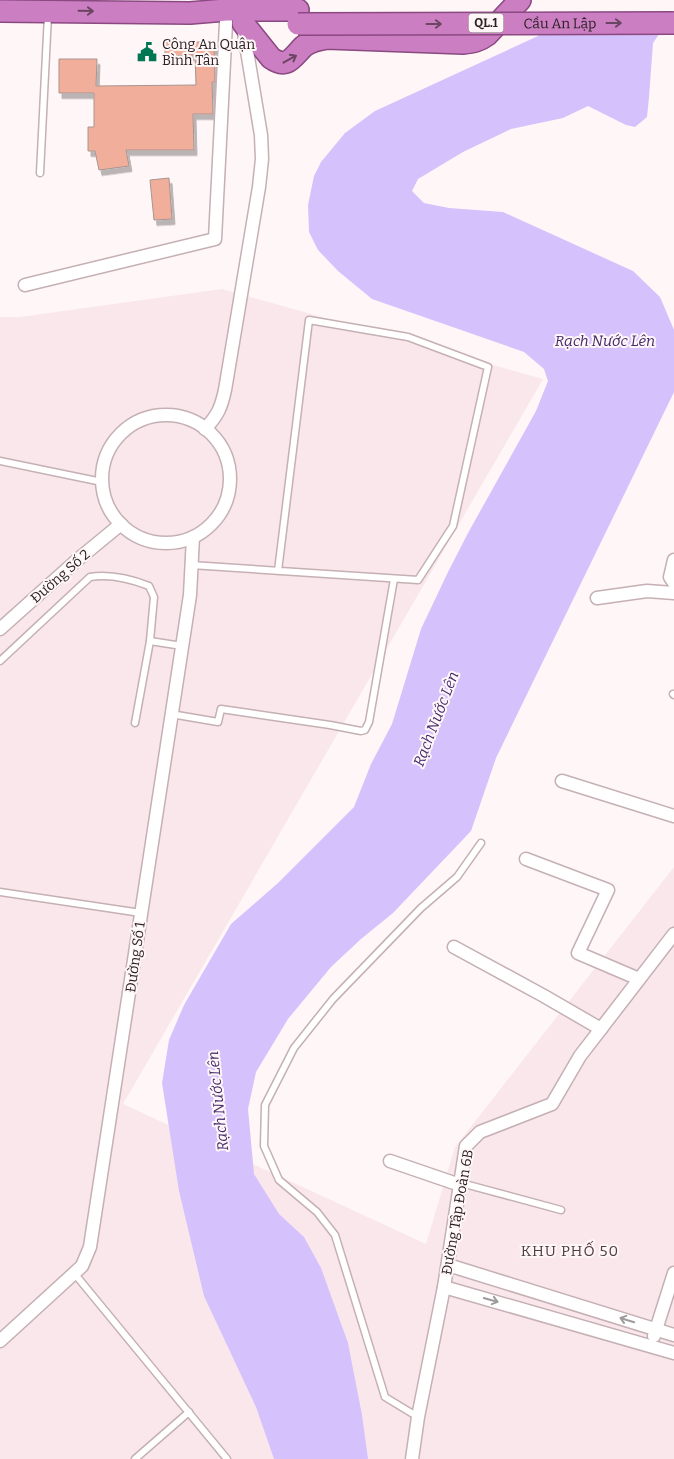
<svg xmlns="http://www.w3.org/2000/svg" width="674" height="1459" viewBox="0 0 674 1459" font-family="Bitter,serif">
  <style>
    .built { fill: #fae7eb }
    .water { fill: #d5c1fc }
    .pier { fill: #fff6f7 }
    .building { fill: #f1ae9b; stroke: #a8958f; filter: url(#shadow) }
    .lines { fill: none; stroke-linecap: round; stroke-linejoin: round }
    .service-casing { stroke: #c5b0b4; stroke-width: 9 }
    .minor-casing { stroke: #c5b0b4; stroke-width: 15 }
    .trunk-casing { stroke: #8a4980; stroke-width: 24 }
    .service { stroke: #fff; stroke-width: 6 }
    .minor { stroke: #fff; stroke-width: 12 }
    .trunk { stroke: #cc7ec2; stroke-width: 21 }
    .trunk-bridge-casing { stroke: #8a4980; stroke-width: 24; stroke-linecap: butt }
    .trunk-bridge { stroke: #cc7ec2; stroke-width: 21 }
    .oneway { stroke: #6a4662 }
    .oneway2 { stroke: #9f9b9c }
    .labels { text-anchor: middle; stroke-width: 4; stroke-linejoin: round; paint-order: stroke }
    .shield { fill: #fff6f7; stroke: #696162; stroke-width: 1 }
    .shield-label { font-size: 12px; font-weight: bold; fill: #292122 }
    .street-label { font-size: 14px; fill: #292122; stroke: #fff6f7 }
    .poi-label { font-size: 14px; fill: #292122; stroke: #fff6f7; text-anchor: start }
    .water-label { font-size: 15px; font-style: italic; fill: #45286b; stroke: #fff6f7 }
    .neighbourhood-label { font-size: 15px; letter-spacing: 1px; fill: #503f42; stroke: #fff6f7 }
  </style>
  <defs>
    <filter id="shadow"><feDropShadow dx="3" dy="5.5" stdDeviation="0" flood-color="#0004"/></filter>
  </defs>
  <rect width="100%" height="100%" fill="#fff6f7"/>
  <polygon class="built" points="222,289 543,379 123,1104 426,1244 455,1147 674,867 674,1459 0,1459 0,317 20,317"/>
  <polygon class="water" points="579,0 674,0 674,12 653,43 649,97 647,117 635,127 626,125 588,106 563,118 511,129 463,152 418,179 412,191 424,203 449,208 503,212 633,271 660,297 674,330 674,392 496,758 471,831 393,913 361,939 331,967 288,1019 256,1072 248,1109 254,1174 279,1214 304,1237 321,1268 348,1343 362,1415 368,1459 274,1459 256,1407 204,1296 179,1191 162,1083 169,1040 184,1005 231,924 278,883 354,807 371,764 392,724 421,629 448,572 468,533 536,411 548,381 544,369 524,352 372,299 338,271 318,250 309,232 308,205 314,176 321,162 345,133 375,111 538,36"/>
  <polygon class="pier" points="575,0 674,0 674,16 542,29"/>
  <g class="building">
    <polygon points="165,42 214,42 215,82 212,82 213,114 193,114 194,150 126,150 129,166 99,170 95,151 88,151 88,127 94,127 94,93 59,93 59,59 97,59 96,86 196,85 195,55 165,56"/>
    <polygon points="169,178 172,219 154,220 150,180"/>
  </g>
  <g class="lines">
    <defs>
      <g id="service">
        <polyline points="40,173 48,15"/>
        <polyline points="0,461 102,482"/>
        <polyline points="191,565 418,580 453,526 488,367 408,337 309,320 278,571"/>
        <polyline points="150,641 182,646"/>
        <path d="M0 661 90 577C109 574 131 579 149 586L154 597 150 641 135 723"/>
        <polyline points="673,694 674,695"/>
        <polyline points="171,714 218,722 221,709 330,725 361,731 365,730 369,722 394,579"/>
        <polyline points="0,892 141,913"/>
        <polyline points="461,1183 561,1210"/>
        <polyline points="74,1273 227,1459"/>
        <polyline points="418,1417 385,1397 335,1235 317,1212 279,1180 264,1146 265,1105 294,1048 333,999 421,908 457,877 481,843"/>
        <polyline points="135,1459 189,1412"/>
      </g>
      <g id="minor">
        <polyline points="25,285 215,239 226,23 226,10"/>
        <circle cx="166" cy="479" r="64"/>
        <path d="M205 429C218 415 221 408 225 390L259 187 262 159 261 135 243 27"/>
        <polyline points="674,560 670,577 674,583"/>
        <polyline points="597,598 647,591 674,593"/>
        <polyline points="0,629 76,561 121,524"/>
        <polyline points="562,781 674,816"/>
        <polyline points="526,859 608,890 578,953 639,979"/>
        <polyline points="454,947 544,996 601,1029"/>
        <polyline points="390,1161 460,1185"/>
        <polyline points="448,1265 674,1335"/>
        <polyline points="444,1287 674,1353"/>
        <polyline points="654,1336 674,1273"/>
        <polyline points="0,1341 82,1266 90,1247 190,595 193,537"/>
        <polyline points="412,1459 418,1417 444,1287 466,1146 480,1132 552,1104 580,1056 674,934"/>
      </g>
      <g id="trunk">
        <polyline points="0,11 190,13 226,10 298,10"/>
        <path d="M243 23 271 58C288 70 293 56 304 46 311 41 319 39 327 38L463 43C473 42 479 41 487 35L520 0"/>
      </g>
    </defs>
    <use href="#service" class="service-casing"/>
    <use href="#minor" class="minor-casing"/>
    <use href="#trunk" class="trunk-casing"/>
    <use href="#service" class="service"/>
    <use href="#minor" class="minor"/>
    <use href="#trunk" class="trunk"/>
    <defs>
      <g id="trunk-bridge">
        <path id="s1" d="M298 24 674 23"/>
      </g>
    </defs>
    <use href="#trunk-bridge" class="trunk-bridge-casing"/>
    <use href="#trunk-bridge" class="trunk-bridge"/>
  </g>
  <defs><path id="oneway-shaft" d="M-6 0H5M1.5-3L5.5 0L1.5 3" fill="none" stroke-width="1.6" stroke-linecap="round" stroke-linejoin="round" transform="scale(1.25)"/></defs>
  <g class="oneway">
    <use href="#oneway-shaft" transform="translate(86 11) rotate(1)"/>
    <use href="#oneway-shaft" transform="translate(614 23)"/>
    <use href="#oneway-shaft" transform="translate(434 24)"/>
    <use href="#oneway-shaft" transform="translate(290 59) rotate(-29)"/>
  </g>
  <g class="oneway2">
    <use href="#oneway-shaft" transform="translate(491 1300) rotate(16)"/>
    <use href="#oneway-shaft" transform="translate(627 1320) rotate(-163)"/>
  </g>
  <defs>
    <symbol id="civic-bare" viewBox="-9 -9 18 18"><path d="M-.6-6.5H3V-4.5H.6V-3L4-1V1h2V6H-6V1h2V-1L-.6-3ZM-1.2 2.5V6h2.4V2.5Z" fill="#007652" stroke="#fff6f7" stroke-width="2.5" paint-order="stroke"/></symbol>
  </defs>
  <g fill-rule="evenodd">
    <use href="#civic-bare" x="133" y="38" width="28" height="28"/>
  </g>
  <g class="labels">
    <rect class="shield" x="468.5" y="13.5" width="35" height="19" rx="4"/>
    <g class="shield-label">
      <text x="486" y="27">QL.1</text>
    </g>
    <g class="street-label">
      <text dy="5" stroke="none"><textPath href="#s1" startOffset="262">Cầu An Lập</textPath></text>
      <text transform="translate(60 576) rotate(-41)" y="5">Đường Số 2</text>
      <text transform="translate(135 957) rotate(-82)" y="5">Đường Số 1</text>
      <text transform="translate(457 1212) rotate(-80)" y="5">Đường Tập Đoàn 6B</text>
    </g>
    <g class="poi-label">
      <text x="162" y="49">Công An Quận<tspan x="162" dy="16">Bình Tân</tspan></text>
    </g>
    <g class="water-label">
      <text x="605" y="346">Rạch Nước Lên</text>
      <text transform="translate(436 719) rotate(-69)" y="5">Rạch Nước Lên</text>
      <text transform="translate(218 1101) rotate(-96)" y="5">Rạch Nước Lên</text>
    </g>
    <g class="neighbourhood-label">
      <text x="570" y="1256">KHU PHỐ 50</text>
    </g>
  </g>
</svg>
